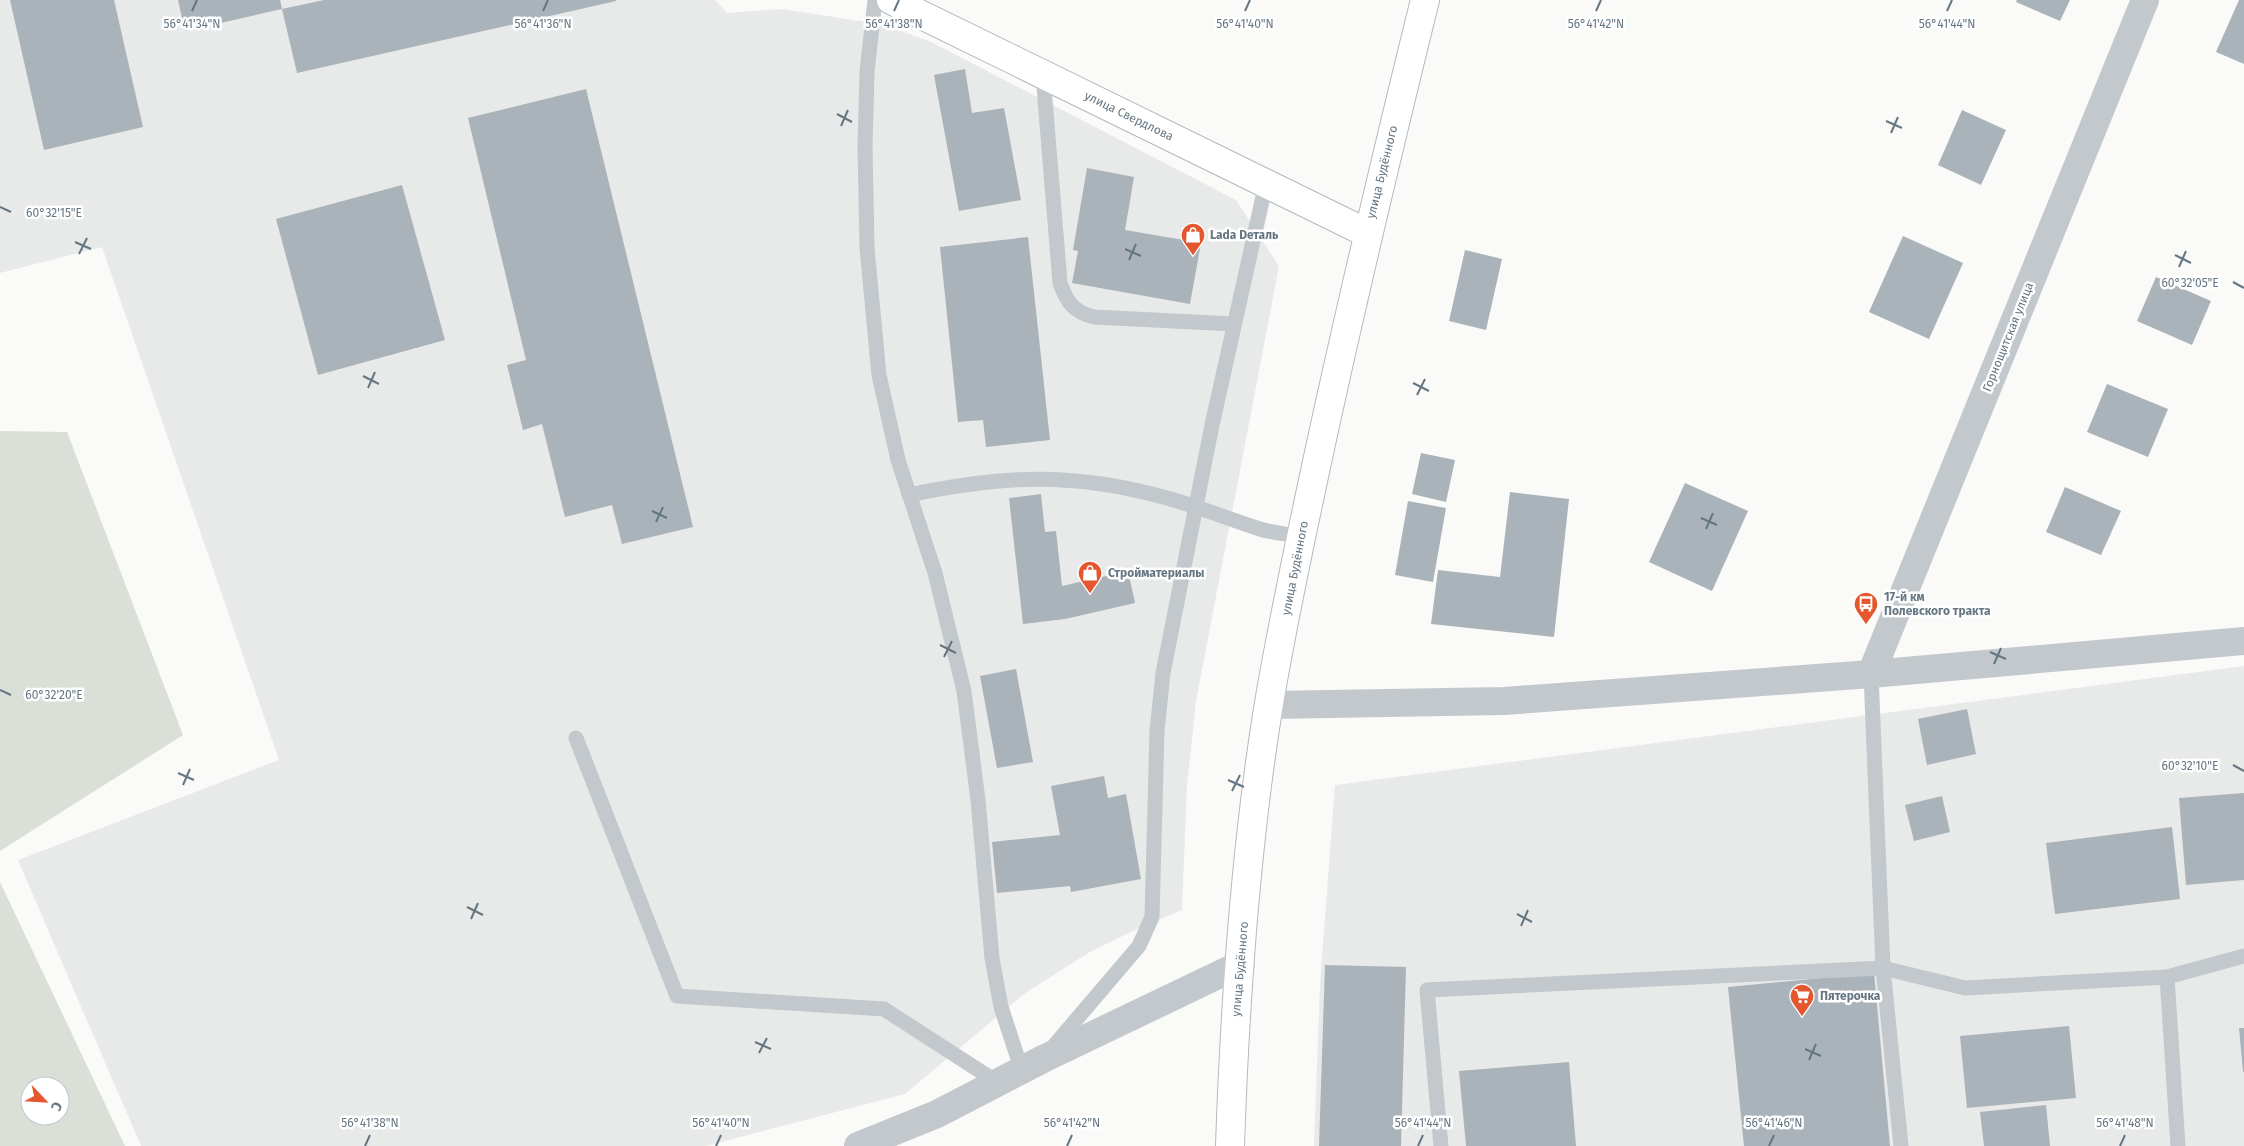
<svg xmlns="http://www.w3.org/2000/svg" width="2244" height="1146" viewBox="0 0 2244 1146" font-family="'Fira Sans',sans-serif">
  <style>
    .built { fill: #e8e9e9 }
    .green { fill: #dadfd7; fill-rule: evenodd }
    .building { fill: #aab3b9 }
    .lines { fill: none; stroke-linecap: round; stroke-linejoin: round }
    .secondary-casing { stroke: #b3babf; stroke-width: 30 }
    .primary-casing { stroke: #b5babe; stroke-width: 30 }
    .lane { stroke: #c3c8cc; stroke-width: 15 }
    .street { stroke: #c3c8cc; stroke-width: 28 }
    .secondary { stroke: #fff; stroke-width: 28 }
    .primary { stroke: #fff; stroke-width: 28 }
    .ticks { fill: none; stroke: #657683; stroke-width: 2 }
    .labels { text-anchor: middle; stroke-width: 5; stroke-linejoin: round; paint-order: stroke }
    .street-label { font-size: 12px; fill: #657683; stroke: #fff }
    .poi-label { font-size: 12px; font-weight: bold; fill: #657683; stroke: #fff; text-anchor: start }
    .ticks-label { font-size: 12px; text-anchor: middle; fill: #657683; stroke: #fff; stroke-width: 5; stroke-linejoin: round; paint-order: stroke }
  </style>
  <rect width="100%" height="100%" fill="#fafaf8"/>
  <g class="built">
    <polygon points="0,0 715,0 727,13 782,9 860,21 885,25 931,42 1236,200 1279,266 1196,701 1187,785 1182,910 1139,928 1088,953 1024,994 905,1094 706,1146 141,1146 18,860 279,760 102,247 0,273"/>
    <polygon points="2244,666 2244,1146 1314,1146 1320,984 1335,785"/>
  </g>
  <g class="green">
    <polygon points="0,431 67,432 183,735 0,851"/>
    <path d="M0 882 125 1146H0ZM30 1086H60V1116H30Z"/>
  </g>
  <g class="building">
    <polygon points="10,0 114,0 143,127 44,150"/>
    <polygon points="178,0 280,0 282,9 185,31"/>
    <polygon points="324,0 616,0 616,1 297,73 282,9"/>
    <polygon points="2017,0 2070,0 2060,21 2016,2"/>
    <polygon points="2239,0 2244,0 2244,64 2216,52"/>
    <polygon points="965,69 972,113 1004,108 1021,200 959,211 934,75"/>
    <polygon points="586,89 693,527 622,544 612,505 565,517 542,424 523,430 507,365 526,360 468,118"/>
    <polygon points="1962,110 2006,130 1981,185 1938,165"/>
    <polygon points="1087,168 1134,177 1125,230 1201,243 1190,304 1072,283 1078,251 1073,250"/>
    <polygon points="402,185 445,340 318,375 276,219"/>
    <polygon points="1903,236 1963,263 1929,339 1869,312"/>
    <polygon points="1028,237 1050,440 986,447 983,420 958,422 940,247"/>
    <polygon points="1465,250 1502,259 1486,330 1449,321"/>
    <polygon points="2156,277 2211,301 2192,345 2137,321"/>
    <polygon points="2107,384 2168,409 2148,457 2087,432"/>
    <polygon points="1421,453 1455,460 1446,502 1412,494"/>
    <polygon points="1685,483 1748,511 1712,591 1649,562"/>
    <polygon points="2065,487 2121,511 2101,555 2046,532"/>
    <polygon points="1510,492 1569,499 1554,637 1431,624 1438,570 1500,577"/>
    <polygon points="1041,494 1045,532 1056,531 1062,586 1128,571 1135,603 1065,619 1023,624 1009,498"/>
    <polygon points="1408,501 1446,508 1433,582 1395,575"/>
    <polygon points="1016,669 1033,762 997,768 980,676"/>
    <polygon points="1967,709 1976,754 1927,765 1918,719"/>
    <polygon points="1104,776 1108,798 1126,794 1141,879 1071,892 1070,886 997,893 992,842 1060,835 1051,786"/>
    <polygon points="2244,793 2244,880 2186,885 2179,798"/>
    <polygon points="1942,796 1950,832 1914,841 1905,805"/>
    <polygon points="2172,827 2180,899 2055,914 2046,843"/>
    <polygon points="1325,965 1406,967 1401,1146 1319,1146"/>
    <polygon points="1874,973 1890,1146 1744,1146 1728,987"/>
    <polygon points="2069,1026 2076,1098 1967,1108 1960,1036"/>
    <polygon points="2239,1028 2244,1028 2244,1072 2243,1072"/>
    <polygon points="1569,1062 1576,1146 1466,1146 1459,1071"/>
    <polygon points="2046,1105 2050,1146 1984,1146 1980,1112"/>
  </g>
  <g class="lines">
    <defs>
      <polyline id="secondary" points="891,0 1367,233"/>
      <path id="primary" d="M1230 1146C1235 998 1245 849 1269 703 1284 614 1303 527 1322 439 1354 292 1389 146 1425 0"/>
    </defs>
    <use href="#secondary" class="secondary-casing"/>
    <use href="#primary" class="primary-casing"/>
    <g class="lane">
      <polyline points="875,0 867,72 865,146 867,248 879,375 898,460 935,573 964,691 978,800 992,958 1001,1007 1022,1071"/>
      <path d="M1043 75 1060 283C1067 303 1074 312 1094 317L1234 324"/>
      <path d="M909 495C1003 475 1074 472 1167 498 1199 507 1229 519 1260 529 1273 533 1288 534 1301 537"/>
      <polyline points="1871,674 1883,968 1901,1146"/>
      <polyline points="576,738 677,996 884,1009 1000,1084"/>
      <polyline points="2167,977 2178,1146"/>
      <polyline points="1052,1048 1139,946 1152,917 1157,731 1163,673 1212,425 1266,183"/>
      <polyline points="1441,1146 1427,990 1883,968 1965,988 2167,977 2244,956"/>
    </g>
    <g class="street">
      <polyline points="1871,674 2145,0"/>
      <polyline points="1269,705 1504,701 1871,674 2244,641"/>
      <polyline points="858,1146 937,1114 1043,1059 1241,964"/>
    </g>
    <use href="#secondary" class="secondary"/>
    <use href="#primary" class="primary"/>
  </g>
  <path class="ticks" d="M192 11 197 0M543 11 548 0M894 11 899 0M1245 11 1250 0M1596 11 1601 0M1947 11 1952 0M837 114 852 122M1886 121 1902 128M841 126 848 110M1891 133 1898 117M0 207 11 212M75 242 91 249M1125 249 1141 256M79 254 87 238M2175 255 2191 263M1129 260 1136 244M2179 267 2186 251M2233 282 2244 288M363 376 379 384M1413 383 1429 391M368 388 375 372M1417 395 1425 379M652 511 667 518M1701 518 1717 525M656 522 663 507M1706 529 1713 513M940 645 956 653M1990 652 2006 659M944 657 952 641M1994 664 2001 648M0 690 11 695M2233 765 2244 771M178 773 194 780M1228 780 1244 787M183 785 190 769M1232 791 1240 775M467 907 483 915M1517 914 1532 922M471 919 478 903M1521 926 1528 910M755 1042 771 1049M1805 1049 1821 1056M759 1053 767 1038M1809 1060 1816 1044M365 1146 370 1135M716 1146 721 1135M1067 1146 1072 1135M1418 1146 1423 1135M1769 1146 1774 1135M2120 1146 2125 1135"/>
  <defs>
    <symbol id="shop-pin" viewBox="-11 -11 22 30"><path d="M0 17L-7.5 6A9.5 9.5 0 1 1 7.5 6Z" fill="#e4572e" stroke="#fff"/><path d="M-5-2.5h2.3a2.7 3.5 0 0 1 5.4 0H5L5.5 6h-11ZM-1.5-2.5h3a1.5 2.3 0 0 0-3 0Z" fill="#fff"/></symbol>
    <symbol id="bus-pin" viewBox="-11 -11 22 30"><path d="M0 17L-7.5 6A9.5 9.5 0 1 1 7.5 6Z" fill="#e4572e" stroke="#fff"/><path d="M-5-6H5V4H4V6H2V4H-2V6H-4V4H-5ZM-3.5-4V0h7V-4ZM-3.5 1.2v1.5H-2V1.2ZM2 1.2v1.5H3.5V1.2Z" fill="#fff"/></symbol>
    <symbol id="supermarket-pin" viewBox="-11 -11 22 30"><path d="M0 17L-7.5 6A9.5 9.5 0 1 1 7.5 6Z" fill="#e4572e" stroke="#fff"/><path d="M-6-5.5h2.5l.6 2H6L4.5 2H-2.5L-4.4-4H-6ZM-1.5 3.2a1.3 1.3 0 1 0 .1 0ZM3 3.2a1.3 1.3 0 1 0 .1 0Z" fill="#fff"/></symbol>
  </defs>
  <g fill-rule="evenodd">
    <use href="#shop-pin" x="1179" y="221" width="28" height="38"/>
    <use href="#shop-pin" x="1076" y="559" width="28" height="38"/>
    <use href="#bus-pin" x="1852" y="590" width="28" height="38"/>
    <use href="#supermarket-pin" x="1788" y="982" width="28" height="38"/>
  </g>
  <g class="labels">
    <g class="street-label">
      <text transform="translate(1129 116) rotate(26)" y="4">улица Свердлова</text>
      <text transform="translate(1382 172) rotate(-76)" y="4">улица Будённого</text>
      <text transform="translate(2008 337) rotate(-68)" y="4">Горнощитская улица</text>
      <text transform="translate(1295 568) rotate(-79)" y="4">улица Будённого</text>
      <text transform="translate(1240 969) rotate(-85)" y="4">улица Будённого</text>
    </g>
    <g class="poi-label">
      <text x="1210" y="239">Lada Dеталь</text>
      <text x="1108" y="577">Стройматериалы</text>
      <text x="1884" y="601">17-й км<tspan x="1884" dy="14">Полевского тракта</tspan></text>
      <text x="1820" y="1000">Пятерочка</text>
    </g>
  </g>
  <g class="ticks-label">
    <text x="192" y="28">56°41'34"N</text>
    <text x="543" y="28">56°41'36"N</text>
    <text x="894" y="28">56°41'38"N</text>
    <text x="1245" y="28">56°41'40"N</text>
    <text x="1596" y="28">56°41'42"N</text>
    <text x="1947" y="28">56°41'44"N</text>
    <text x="54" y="217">60°32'15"E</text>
    <text x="2190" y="287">60°32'05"E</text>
    <text x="54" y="699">60°32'20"E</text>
    <text x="2190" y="770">60°32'10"E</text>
    <text x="370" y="1127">56°41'38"N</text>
    <text x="1423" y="1127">56°41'44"N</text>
    <text x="2125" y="1127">56°41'48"N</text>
    <text x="721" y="1127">56°41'40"N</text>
    <text x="1072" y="1127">56°41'42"N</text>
    <text x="1774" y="1127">56°41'46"N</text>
  </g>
  <g transform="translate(45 1101) rotate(115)"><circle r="24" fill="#ffffff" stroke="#c1c8cd"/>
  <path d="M0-4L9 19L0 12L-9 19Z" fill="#e4572e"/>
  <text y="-8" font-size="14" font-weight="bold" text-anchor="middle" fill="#657683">С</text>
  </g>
</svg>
